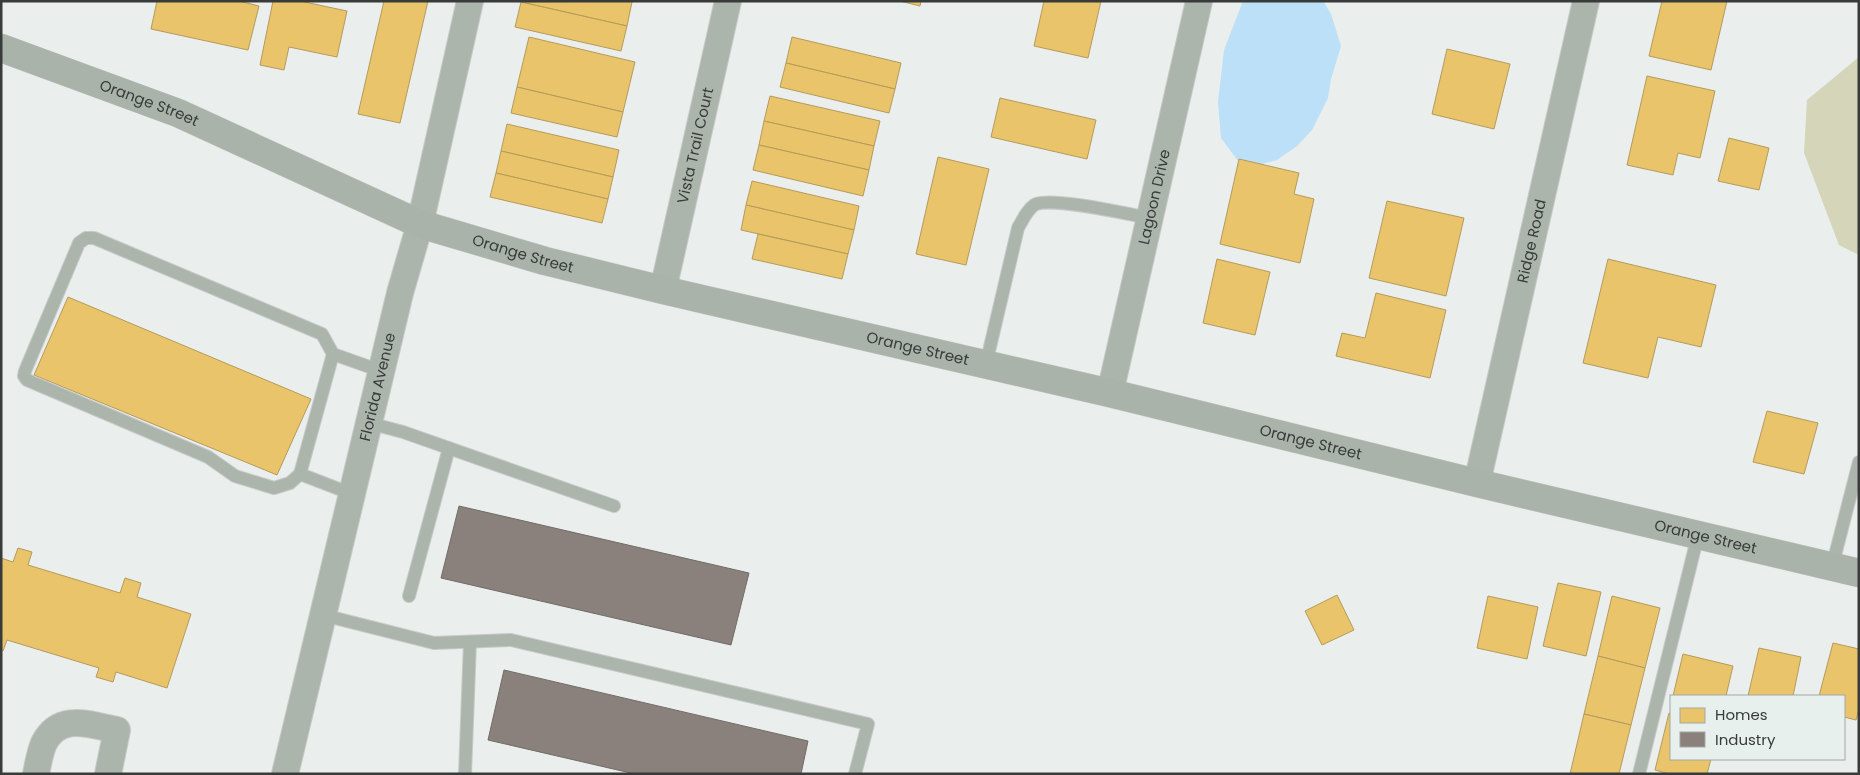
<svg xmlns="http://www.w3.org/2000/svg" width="1860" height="775" viewBox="0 0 1860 775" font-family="Poppins,sans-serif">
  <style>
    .green { fill: #d5d5b9 }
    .water { fill: #bce0f7 }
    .homes { fill: #e9c46a; stroke: #b49b5c }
    .industry { fill: #8a817c; stroke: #716c68 }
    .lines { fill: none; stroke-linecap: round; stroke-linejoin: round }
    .lane-casing { stroke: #c7c9c8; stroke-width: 14 }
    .street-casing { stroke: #c7c9c8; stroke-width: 28 }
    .secondary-casing { stroke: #c7c9c8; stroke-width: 29 }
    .lane { stroke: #acb5ab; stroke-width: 12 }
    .street { stroke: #acb5ab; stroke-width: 26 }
    .secondary { stroke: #aab3a9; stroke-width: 28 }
    .labels { text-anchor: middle; stroke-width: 5; stroke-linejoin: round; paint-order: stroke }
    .street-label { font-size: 15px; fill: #383b3a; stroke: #e8f0ed }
  </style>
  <rect width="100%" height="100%" fill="#eaeeec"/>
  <polygon class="green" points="1859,57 1859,255 1839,245 1804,153 1807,100"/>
  <polygon class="water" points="1243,1 1323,1 1331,14 1341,46 1331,79 1328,98 1312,130 1297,146 1277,160 1244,169 1221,138 1218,102 1224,50"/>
  <g class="homes">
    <polygon points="157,1 239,1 259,6 248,50 151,29"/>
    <polygon points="273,1 300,1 347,11 337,57 289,47 284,70 260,65"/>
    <polygon points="384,1 428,1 400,123 358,114"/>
    <polygon points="629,1 632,2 627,26 521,2"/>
    <polygon points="900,1 921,1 920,6"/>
    <polygon points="1044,1 1101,1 1088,58 1034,46"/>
    <polygon points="1662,1 1727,1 1711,70 1649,56"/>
    <polygon points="521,2 627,26 621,51 515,27"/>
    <polygon points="529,37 635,62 623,112 517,87"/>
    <polygon points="792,37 901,63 895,89 786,63"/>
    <polygon points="1447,49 1510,64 1494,129 1432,114"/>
    <polygon points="786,63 895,89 889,113 780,87"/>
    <polygon points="1647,76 1715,91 1700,158 1678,153 1673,175 1627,165"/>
    <polygon points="517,87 623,112 617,137 511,113"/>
    <polygon points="770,96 880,121 874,146 764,121"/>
    <polygon points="1000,98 1096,120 1087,159 991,137"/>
    <polygon points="764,121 874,146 869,170 759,145"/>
    <polygon points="507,124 619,150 613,177 501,151"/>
    <polygon points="1729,138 1769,148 1759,190 1718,181"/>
    <polygon points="759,145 869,170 863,196 753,170"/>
    <polygon points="501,151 613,177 608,199 496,173"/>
    <polygon points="938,157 989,169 966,265 916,254"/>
    <polygon points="1239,159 1299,173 1294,194 1314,199 1300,263 1220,244"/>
    <polygon points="496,173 608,199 602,223 490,197"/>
    <polygon points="752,181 859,206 854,230 746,205"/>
    <polygon points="1387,201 1464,218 1446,296 1369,278"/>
    <polygon points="746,205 854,230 848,254 741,230"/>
    <polygon points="758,234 848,254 842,279 752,259"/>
    <polygon points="1217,259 1270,272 1255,335 1203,323"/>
    <polygon points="1608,259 1716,285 1701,347 1658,337 1648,378 1583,363"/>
    <polygon points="1376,293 1446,310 1430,378 1336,356 1342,333 1365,338"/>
    <polygon points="68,297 311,399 277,475 34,375"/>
    <polygon points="1767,411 1818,423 1804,474 1753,462"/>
    <polygon points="18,548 32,552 28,565 120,593 125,578 141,583 137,597 191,614 167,688 116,672 113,682 96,677 99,668 7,640 3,651 1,650 1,558 13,562"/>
    <polygon points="1558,583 1601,592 1586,656 1543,646"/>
    <polygon points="1337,595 1354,630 1322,645 1305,611"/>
    <polygon points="1488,596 1538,607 1527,659 1477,648"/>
    <polygon points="1612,596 1660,608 1645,668 1598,656"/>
    <polygon points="1833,643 1859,649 1859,709 1856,720 1844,717 1844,696 1819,696"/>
    <polygon points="1759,648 1801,657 1793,696 1748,696"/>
    <polygon points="1683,654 1733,666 1726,696 1673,696"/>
    <polygon points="1598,656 1645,668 1631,725 1584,714"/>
    <polygon points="1669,713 1671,713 1671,759 1711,759 1707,774 1669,774 1655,770"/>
    <polygon points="1584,714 1631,725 1619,774 1570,774"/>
  </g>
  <g class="industry">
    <polygon points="459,506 749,573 731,645 441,578"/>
    <polygon points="504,670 808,741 801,774 635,774 488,740"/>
  </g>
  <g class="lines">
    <defs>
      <g id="lane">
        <path d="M986 364 1018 228C1022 221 1028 208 1036 204 1055 197 1127 214 1150 218"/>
        <polyline points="369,423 403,432 614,506"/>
        <polyline points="300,474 333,354"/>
        <polyline points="352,494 300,474 290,483 274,488 235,476 208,457 27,380 24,376 25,371 79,243 86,238 94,238 322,334 333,354 381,371"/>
        <polyline points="1832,567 1859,462"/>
        <polyline points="409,596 449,448"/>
        <polyline points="323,615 434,643 511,640 868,724 855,774"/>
        <polyline points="465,774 470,642"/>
        <polyline points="1639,774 1698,535"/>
      </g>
      <g id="street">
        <path id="s1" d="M663 290 728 1"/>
        <path id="s2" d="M1110 393 1199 1"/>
        <path id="s3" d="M1477 483 1586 1"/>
        <path d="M36 774C38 764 40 752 44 743 60 712 90 725 117 730L108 774"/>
        <path id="s4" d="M285 774 400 293 420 224 470 1"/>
      </g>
      <g id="secondary">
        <path id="s5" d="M1 48 178 113 420 224 545 261 663 290 1110 393 1477 483 1859 573"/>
      </g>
    </defs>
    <use href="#lane" class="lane-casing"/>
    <use href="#street" class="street-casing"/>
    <use href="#secondary" class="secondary-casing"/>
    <use href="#lane" class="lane"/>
    <use href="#street" class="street"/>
    <use href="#secondary" class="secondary"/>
  </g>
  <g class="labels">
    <g class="street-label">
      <text dy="5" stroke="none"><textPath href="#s5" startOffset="158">Orange Street</textPath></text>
      <text dy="5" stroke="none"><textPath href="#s1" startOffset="148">Vista Trail Court</textPath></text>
      <text dy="5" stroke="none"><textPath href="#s2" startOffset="201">Lagoon Drive</textPath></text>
      <text dy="5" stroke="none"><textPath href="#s3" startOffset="248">Ridge Road</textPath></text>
      <text dy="5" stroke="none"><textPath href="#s5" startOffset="562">Orange Street</textPath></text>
      <text dy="5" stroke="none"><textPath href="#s5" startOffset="968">Orange Street</textPath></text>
      <text dy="5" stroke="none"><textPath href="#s4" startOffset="398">Florida Avenue</textPath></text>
      <text dy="5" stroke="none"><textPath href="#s5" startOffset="1372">Orange Street</textPath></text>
      <text dy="5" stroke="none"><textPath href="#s5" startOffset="1778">Orange Street</textPath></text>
    </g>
  </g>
  <rect width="1860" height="775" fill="none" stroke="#383b3a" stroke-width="5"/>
  <rect x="1670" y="695" width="175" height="65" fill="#e8f0ed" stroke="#a2a8a5"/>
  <rect x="1680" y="708" width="25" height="15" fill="#e9c46a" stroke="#a2a8a5"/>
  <text x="1715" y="720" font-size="15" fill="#383b3a">Homes</text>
  <rect x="1680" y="732" width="25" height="15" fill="#8a817c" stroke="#a2a8a5"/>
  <text x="1715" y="745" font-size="15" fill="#383b3a">Industry</text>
</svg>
